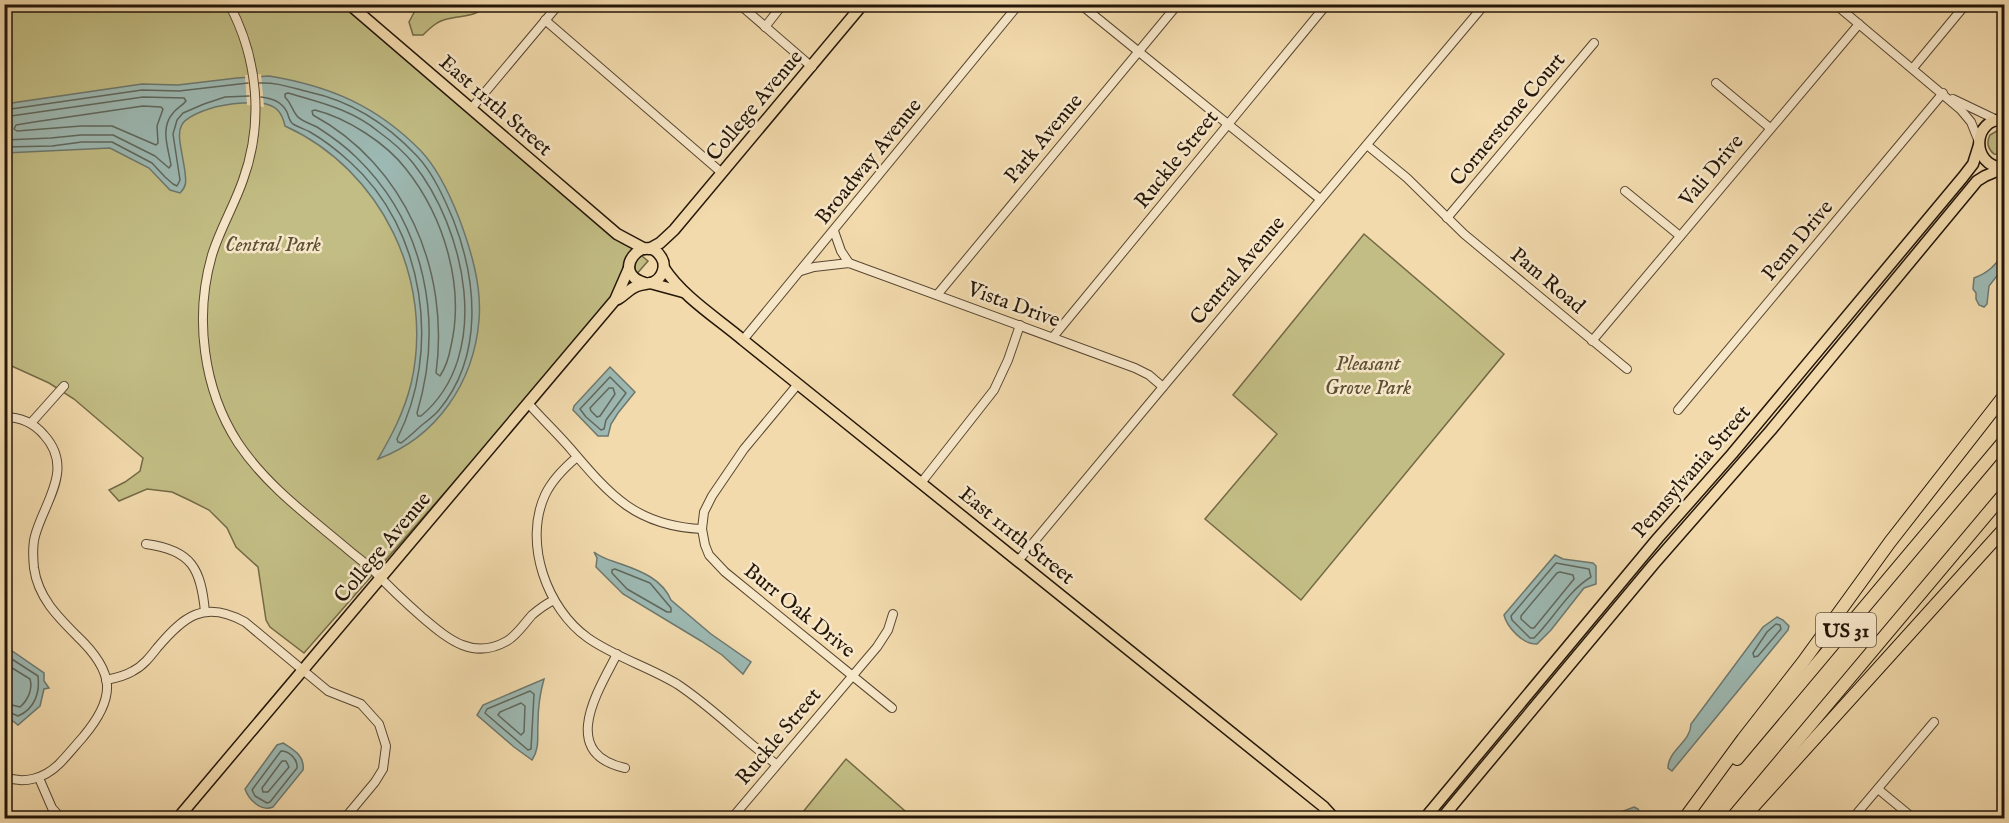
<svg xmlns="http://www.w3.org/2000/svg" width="2009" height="823" viewBox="0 0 2009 823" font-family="'IM FELL English',serif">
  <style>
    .green { fill: #c2bd84; stroke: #736a46; stroke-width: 1.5 }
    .water { fill: #9db9b3; stroke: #6d786f; stroke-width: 1.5 }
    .pier { fill: #f2daac }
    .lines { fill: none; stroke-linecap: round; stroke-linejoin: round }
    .shore { stroke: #60685e; stroke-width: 1.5 }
    .minor-casing { stroke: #584732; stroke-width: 10 }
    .major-casing { stroke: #241609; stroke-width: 13 }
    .highway-casing { stroke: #241609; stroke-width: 14 }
    .minor { stroke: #f7e7c9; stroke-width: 8 }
    .major { stroke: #f2daac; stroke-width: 10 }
    .highway { stroke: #f2daac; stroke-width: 12 }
    .labels { text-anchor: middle; stroke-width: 5; stroke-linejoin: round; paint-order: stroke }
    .shield { fill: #f7e7c9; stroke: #635543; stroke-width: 1.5 }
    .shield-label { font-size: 20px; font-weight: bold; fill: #241609 }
    .street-label { font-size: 21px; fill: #241609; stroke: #f7e7c9 }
    .park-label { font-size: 21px; font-style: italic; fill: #5b5034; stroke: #f7e7c9 }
  </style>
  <rect width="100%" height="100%" fill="#f2daac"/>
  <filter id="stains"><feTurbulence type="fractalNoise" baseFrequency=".00333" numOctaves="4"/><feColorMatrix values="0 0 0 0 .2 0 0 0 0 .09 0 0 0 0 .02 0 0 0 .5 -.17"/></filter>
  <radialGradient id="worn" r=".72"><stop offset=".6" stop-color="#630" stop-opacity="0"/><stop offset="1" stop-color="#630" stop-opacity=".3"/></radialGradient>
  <g class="green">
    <polygon points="4,5 345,5 648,261 304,653 270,627 266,620 258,567 236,547 227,528 209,510 189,500 172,492 147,489 119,501 109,490 125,482 140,471 143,458 74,399 49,383 5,363"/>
    <path d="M418 5V4L487 5C475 18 462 15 447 19 437 21 429 29 423 35H413L409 22Z"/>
    <path d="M2000 129 2004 130 2003 155 1994 154C1988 149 1986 143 1990 135Z"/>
    <polygon points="1364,234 1504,354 1301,600 1205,519 1277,434 1233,395"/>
    <polygon points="846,759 913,818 798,818"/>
  </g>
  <g class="water">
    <path d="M269 76C330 86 377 106 421 151 438 169 450 195 459 218 471 250 482 286 479 320 474 382 437 437 378 459 392 435 404 412 411 384 435 281 382 170 285 126 282 112 276 105 261 103 244 102 232 103 215 107 168 121 179 130 185 172 186 181 187 186 180 193L170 190 149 168 110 148 5 153V104L142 84 178 85 237 78Z"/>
    <path d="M2004 252V267L1989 286 1987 304 1984 307 1979 305 1976 299V293L1973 289 1974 278C1988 273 1996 265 2004 252Z"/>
    <polygon points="610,367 635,392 618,413 611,424 608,436 598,436 573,410 574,406"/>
    <path d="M594 552C603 559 610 560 621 564 641 571 662 579 671 600L711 634 751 662 743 674 722 655 701 641 623 594 596 567 597 558Z"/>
    <path d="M1555 555 1563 559 1593 563 1596 566V584L1584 588 1551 630 1537 644C1523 645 1507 627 1504 615Z"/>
    <path d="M1777 617 1783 620 1789 626 1788 630 1672 771 1668 768C1668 750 1691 742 1691 724L1763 627Z"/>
    <polygon points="5,646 44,673 44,681 49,688 44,689 40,706 18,725 5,715"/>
    <path d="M544 679C540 693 538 708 538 723 537 737 540 748 532 760L514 747 477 715 483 705Z"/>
    <path d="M283 743C294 750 305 756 303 770L273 807C261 812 249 800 245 789L277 745Z"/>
    <polygon points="1634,807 1638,809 1641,814 1639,818 1605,818"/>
  </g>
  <polygon class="pier" points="261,74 264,107 247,105 245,75"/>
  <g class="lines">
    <g class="shore">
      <path d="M259 83C277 82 292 88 309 92 351 101 387 124 417 156 433 173 444 198 453 219 477 280 484 356 439 410 434 416 427 421 422 425 415 431 408 438 401 443L398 442 397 439C442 351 425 229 350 162 338 151 324 140 310 132 304 129 298 127 293 124 289 121 289 117 287 112 282 102 271 98 261 97"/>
      <path d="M288 93C321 103 351 109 379 132 390 140 404 152 413 163 465 228 494 355 421 416H418L417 413C444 323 426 225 357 158 345 146 331 136 317 127 311 124 301 121 297 116 292 110 292 104 285 97V94Z"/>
      <polygon points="143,106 161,107 163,109 157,126 158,143 156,145 112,126 81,126 17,131 14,129 16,125 34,122"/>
      <polyline points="4,110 142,90 179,91 248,83"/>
      <path d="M315 110C347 118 386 143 406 169 444 217 465 286 451 346 449 357 446 367 440 376L436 373C450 271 405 165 313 115L312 111Z"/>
      <path d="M4 117 143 97 184 98 186 101C183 105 177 108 173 113 160 128 168 147 171 165L169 168 155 156 113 135H81L51 138 4 140"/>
      <polyline points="4,147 52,146 82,142 112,142 152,163 165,177 173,184 177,186 180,180 173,134 177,120 183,113 204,104 225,97 249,96"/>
      <polygon points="610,377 626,393 606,420 604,429 601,430 586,417 580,409"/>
      <polygon points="609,388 613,388 615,394 600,416 597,417 591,411 590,408"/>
      <path d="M1556 563 1589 569 1591 577C1569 590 1553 619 1534 638H1530L1512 620 1511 616Z"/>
      <polygon points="615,569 650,583 671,608 671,612 667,612 627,589 612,573 612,570"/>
      <polygon points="1560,572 1573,575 1574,579 1534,628 1531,628 1521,619 1521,616 1557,573"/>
      <polygon points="1776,624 1780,625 1781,629 1758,656 1754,657 1753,653 1767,632"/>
      <path d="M4 654 38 676C40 692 35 709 18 716L4 710"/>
      <path d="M4 663 30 679C33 689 28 700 20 707L4 703"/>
      <polygon points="530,691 534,694 531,749 528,750 485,713 487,709"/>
      <polygon points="521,703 525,706 524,732 521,735 498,715 500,712"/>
      <path d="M281 751C289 751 298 759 297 768L270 802 267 803 255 796 252 790Z"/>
      <polygon points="282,761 286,761 289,767 268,792 263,792 262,788"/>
    </g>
    <defs>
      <g id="minor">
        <path d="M229 4C258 58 264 122 243 180 234 206 220 229 212 255 194 317 203 389 238 443 266 485 307 515 345 547 354 555 364 562 373 570 389 587 405 602 422 617 447 638 472 661 507 641 517 635 524 624 532 615 539 609 546 604 554 600"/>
        <polyline points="739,4 812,67"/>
        <polyline points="1080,4 1320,199"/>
        <polyline points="1835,4 1961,110 1971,122 1979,142"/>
        <polyline points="545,20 722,173"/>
        <polyline points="765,27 783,4"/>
        <polyline points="1913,68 1966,4"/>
        <polyline points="1716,83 1770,128"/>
        <polyline points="1953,99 1997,120"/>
        <polyline points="471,109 559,4"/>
        <polyline points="1367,145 1407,178 1464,234 1627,369"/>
        <polyline points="1625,191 1680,236"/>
        <polyline points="1447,218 1594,43"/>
        <polyline points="834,231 841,251 849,263"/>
        <polyline points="801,271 814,267 849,263 1135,368 1149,375 1163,387"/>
        <polyline points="937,295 1178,4"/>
        <polyline points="1053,337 1327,4"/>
        <polyline points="743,340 1019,4"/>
        <polyline points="1592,341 1859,24"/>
        <polyline points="798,384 744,449 712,496 704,512 702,529 705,545 709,555 725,572 892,708"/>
        <path d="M528 403C541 418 556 432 569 447 609 494 635 526 702 529"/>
        <polyline points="1678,410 1943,93"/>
        <path d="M4 417C20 417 34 423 44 435 75 469 44 502 35 536 32 547 33 558 34 568 38 597 57 616 77 636 115 672 117 697 83 737 75 746 67 756 59 764 44 779 24 784 4 777"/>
        <polyline points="31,423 64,386"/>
        <path d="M577 457C564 468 552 480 545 495 523 543 547 609 588 638 615 657 649 667 677 684 712 707 743 739 776 764"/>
        <polyline points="921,483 994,390 1008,360 1020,325"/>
        <path d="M146 544C192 550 201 569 205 612"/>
        <polyline points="1018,561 1163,387 1485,4"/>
        <path d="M617 654C598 691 558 753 625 768"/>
        <path d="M106 680C116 678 125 676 133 671 143 666 150 657 157 648 183 617 204 599 245 622L328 691 361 704 379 724 386 746 383 769 375 782 345 818"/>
        <polyline points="39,778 52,808 61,818"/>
        <polyline points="1878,789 1913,818"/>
        <polyline points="732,818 877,647 888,630 893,614"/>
        <polyline points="1853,818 1934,722"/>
      </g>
      <g id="major">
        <polyline points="349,4 617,234 645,249"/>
        <path d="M2004 168C1969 166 1973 117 2004 120"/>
        <polyline points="649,249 660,243 674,230 863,4"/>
        <path d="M664 268C683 297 717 318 743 340L1324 807 1334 818"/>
        <polyline points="650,283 683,292"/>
        <path d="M618 299C625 295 629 289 637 286 642 284 646 284 651 283 662 280 667 266 661 257 645 230 608 273 645 283"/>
        <polyline points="178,818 615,300 629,268"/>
        <polyline points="1425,818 1658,538 1732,454 1963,177 1973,164 1979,145"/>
        <polyline points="1442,818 1653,565 1771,430 1977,181 1985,176 2004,168"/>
      </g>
      <g id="highway">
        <polyline points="1737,759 2004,441"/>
        <polyline points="1685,818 1743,739 1803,662 1890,542 2004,396"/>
        <polyline points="1732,818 2004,494"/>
        <polyline points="1743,818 2004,529"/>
      </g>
    </defs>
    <use href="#minor" class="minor-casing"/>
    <use href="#major" class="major-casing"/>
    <use href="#highway" class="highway-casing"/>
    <use href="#minor" class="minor"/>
    <use href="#major" class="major"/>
    <use href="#highway" class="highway"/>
  </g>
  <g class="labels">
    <rect class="shield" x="1816" y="613" width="60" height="34" rx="4.5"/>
    <g class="shield-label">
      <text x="1846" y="637">US 31</text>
    </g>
    <g class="street-label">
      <text transform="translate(496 105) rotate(41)" y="7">East 111th Street</text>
      <text transform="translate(754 105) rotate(-50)" y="7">College Avenue</text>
      <text transform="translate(1507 119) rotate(-50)" y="7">Cornerstone Court</text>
      <text transform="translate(1043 138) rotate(-50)" y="7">Park Avenue</text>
      <text transform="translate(1176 159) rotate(-51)" y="7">Ruckle Street</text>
      <text transform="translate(868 161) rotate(-51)" y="7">Broadway Avenue</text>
      <text transform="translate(1711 170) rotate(-50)" y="7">Vali Drive</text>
      <text transform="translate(1797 240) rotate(-50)" y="7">Penn Drive</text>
      <text transform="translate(1237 270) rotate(-50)" y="7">Central Avenue</text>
      <text transform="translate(1548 280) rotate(40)" y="7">Pam Road</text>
      <text transform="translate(1014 304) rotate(20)" y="7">Vista Drive</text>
      <text transform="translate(1691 471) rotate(-49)" y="7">Pennsylvania Street</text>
      <text transform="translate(1017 535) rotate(39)" y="7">East 111th Street</text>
      <text transform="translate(382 547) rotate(-50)" y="7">College Avenue</text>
      <text transform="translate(800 610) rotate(39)" y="7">Burr Oak Drive</text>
      <text transform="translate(778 736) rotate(-50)" y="7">Ruckle Street</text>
    </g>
    <g class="park-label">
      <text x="273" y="251">Central Park</text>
      <text x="1368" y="370">Pleasant<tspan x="1368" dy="24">Grove Park</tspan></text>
    </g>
  </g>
  <rect width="2009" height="823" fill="none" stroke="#f2daac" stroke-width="24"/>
  <rect x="6" y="6" width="1997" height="811" fill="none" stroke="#241609" stroke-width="3"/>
  <rect x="12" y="12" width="1985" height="799" fill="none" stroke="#241609" stroke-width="1.5"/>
  <rect width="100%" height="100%" filter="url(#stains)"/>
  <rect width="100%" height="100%" fill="url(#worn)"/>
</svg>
